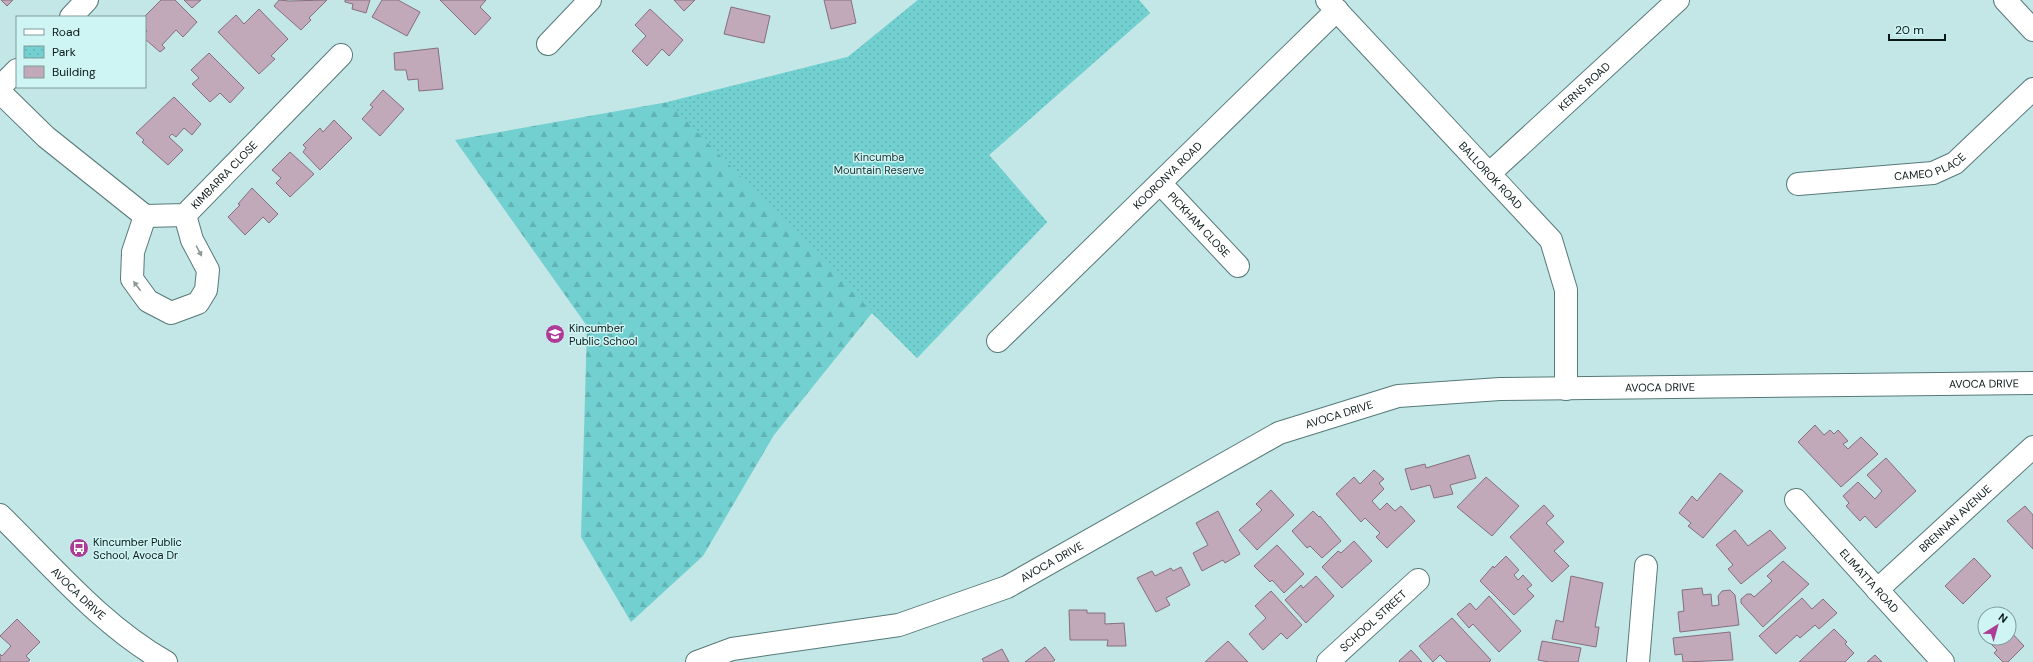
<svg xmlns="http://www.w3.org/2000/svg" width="2033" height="662" viewBox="0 0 2033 662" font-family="'DM Sans',sans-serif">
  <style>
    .forest { fill: url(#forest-firs) }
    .park { fill: url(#park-dots) }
    .building { fill: #c2a9ba; stroke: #866e7f }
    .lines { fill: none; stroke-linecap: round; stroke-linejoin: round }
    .minor-casing { stroke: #577978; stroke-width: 24 }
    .major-casing { stroke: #577978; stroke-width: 24 }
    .minor { stroke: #fff; stroke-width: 22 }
    .major { stroke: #fff; stroke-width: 22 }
    .oneway { fill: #919797 }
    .labels { text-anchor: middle; stroke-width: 3; stroke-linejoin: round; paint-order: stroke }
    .street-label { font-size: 11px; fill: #0b1818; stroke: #cff4f4 }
    .park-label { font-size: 11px; fill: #213939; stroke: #cff4f4 }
    .poi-label { font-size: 11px; fill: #0b1818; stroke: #cff4f4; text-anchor: start }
  </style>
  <defs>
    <pattern id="forest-firs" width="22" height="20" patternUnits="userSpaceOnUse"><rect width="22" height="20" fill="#72d0d0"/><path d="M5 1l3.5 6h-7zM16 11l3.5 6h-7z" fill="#61b2b2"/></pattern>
    <pattern id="park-dots" width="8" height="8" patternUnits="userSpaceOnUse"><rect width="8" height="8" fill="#72d0d0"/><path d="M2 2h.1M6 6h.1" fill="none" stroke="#61b2b2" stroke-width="1.8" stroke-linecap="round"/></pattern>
  </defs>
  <rect width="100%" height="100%" fill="#c2e7e6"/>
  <polygon class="forest" points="918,0 1139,0 1150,13 989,155 1047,222 917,358 872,313 774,435 703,556 631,622 581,537 587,326 455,140 668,102 848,57"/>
  <polygon class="park" points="918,0 1139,0 1150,13 989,155 1047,222 917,358 668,102 848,57"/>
  <g class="building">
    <polygon points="1,0 13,0 7,6"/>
    <polygon points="161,0 175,0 197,22 183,37 176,30 162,45 165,48 160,52 145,39 145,33 147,31 145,29 144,17"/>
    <polygon points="184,0 201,0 192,8"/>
    <polygon points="279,0 289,1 327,0 309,18 311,20 301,30 274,6"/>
    <polygon points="345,0 370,0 366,13 352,9 353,4 345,2"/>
    <polygon points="382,0 398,0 420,12 407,36 372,17"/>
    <polygon points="440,0 486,0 480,7 491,18 475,35"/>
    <polygon points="674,0 695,0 684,11"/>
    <polygon points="824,0 851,0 856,23 831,29"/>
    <polygon points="731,7 770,16 764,43 724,34"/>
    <polygon points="259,9 288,39 271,56 275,59 259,74 218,32 236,15 244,24"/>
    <polygon points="650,9 683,40 669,56 662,49 647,66 632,51 646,36 635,25"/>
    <polygon points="438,48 443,89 419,91 418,79 408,80 406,70 395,70 394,53"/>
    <polygon points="209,53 244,88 230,103 220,93 210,102 192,84 199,78 191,70"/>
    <polygon points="383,90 404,109 380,136 362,119 373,107 370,105"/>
    <polygon points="174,97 201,124 192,135 184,128 176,137 172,134 169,137 183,150 168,165 142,142 144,140 136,133"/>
    <polygon points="334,120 352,138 320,170 303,152 306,148 303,145 320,128 323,132"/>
    <polygon points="290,152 314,174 290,197 276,183 281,178 272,170"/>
    <polygon points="252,188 278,214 269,223 263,217 245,235 228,217 240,205 238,204"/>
    <polygon points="1815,425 1824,435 1830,430 1834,434 1838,430 1848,441 1843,444 1848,449 1861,437 1878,454 1841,487 1798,442"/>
    <polygon points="1469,455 1476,478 1450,485 1453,494 1434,498 1430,485 1411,490 1405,469 1425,464 1426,468"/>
    <polygon points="1886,458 1916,491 1876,528 1865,516 1860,521 1846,506 1849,503 1843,496 1858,482 1875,499 1882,491 1867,475"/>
    <polygon points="1374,470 1384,479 1379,483 1384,489 1372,501 1380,510 1387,503 1395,511 1401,506 1415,521 1387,548 1376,537 1380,533 1365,518 1361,522 1336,494 1354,477 1360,484"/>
    <polygon points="1720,473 1743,491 1703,538 1688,526 1691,523 1679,513 1692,496 1697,501"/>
    <polygon points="1486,477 1519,506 1492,536 1457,507"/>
    <polygon points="1271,490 1294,515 1257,550 1239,530 1262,510 1256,504"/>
    <polygon points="1544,505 1554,516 1546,523 1564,542 1554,551 1569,566 1552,582 1510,537"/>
    <polygon points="2025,506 2033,515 2033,549 2007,521"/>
    <polygon points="1218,511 1240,554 1225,563 1223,560 1202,571 1193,553 1208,545 1196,523"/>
    <polygon points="1313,511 1319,517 1320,516 1341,541 1322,558 1310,546 1307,548 1292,531"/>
    <polygon points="1735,530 1748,546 1770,530 1786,548 1741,584 1728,569 1733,565 1716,545"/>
    <polygon points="1354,541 1372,561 1342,588 1322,567 1338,551 1341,553"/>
    <polygon points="1277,545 1304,574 1284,593 1272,580 1270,582 1254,566"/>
    <polygon points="1506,556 1519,570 1514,575 1518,580 1523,575 1532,585 1527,589 1534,596 1514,615 1480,581 1493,566 1494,568"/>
    <polygon points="1974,558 1991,576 1963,604 1945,586"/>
    <polygon points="1783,561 1809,584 1763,627 1741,603 1741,599 1747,594 1751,594 1754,597 1772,581 1767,576"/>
    <polygon points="1181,567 1190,585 1166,598 1170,605 1156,612 1137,578 1152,571 1155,576 1171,568 1173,571"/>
    <polygon points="1316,576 1334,596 1306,623 1285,600 1301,585 1303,588"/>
    <polygon points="1571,576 1603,583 1595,627 1599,627 1596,647 1552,639 1556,620 1563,622"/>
    <polygon points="1702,588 1703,595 1711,594 1712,606 1719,605 1718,596 1722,591 1730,590 1735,595 1739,625 1680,632 1678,612 1684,611 1682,590"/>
    <polygon points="1271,591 1302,625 1287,639 1281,633 1263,650 1249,634 1266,618 1255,606"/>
    <polygon points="1489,596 1521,631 1499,652 1473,624 1469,628 1457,614 1470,603 1476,610"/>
    <polygon points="1802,598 1812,609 1823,599 1837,613 1819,629 1815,625 1800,638 1797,635 1776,654 1759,636"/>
    <polygon points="1069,610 1087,610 1087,613 1105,613 1105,624 1124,623 1126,646 1107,646 1108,640 1070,640"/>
    <polygon points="1452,618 1491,660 1489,662 1447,662 1440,655 1433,662 1419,646"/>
    <polygon points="17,619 40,642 26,656 30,660 27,662 0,662 0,654 2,656 11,646 0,636"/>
    <polygon points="1834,629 1847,642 1845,644 1854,653 1845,662 1799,662"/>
    <polygon points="2009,630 2024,646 2008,662 2003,662 1994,653 1997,650 1985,638 2009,638"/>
    <polygon points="1730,632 1733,660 1683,662 1682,654 1675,655 1673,638"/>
    <polygon points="1228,641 1248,662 1205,662"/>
    <polygon points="1542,641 1581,648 1578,662 1549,662 1538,660"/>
    <polygon points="1045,647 1055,660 1052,662 1025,662"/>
    <polygon points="1002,649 1009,662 984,662 982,659"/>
    <polygon points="1411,650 1422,662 1400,662 1399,661"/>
    <polygon points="1875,655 1882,662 1867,662"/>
  </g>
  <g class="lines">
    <defs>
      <g id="minor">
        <path id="s1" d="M1327 0 1551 240 1566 290V389"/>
        <polyline points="2005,0 2033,30"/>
        <polyline points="71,17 87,0"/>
        <polyline points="548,44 590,0"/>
        <polyline points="0,87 17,70"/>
        <path id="s2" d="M0 92 46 137 145 216 185 215 341 55"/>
        <path id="s3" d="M1490 173 1678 0"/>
        <path id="s4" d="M1160 183 1238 266"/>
        <path id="s5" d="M1798 184 1933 173 1955 163 2033 89"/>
        <polyline points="145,216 133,252 132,279 148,301 171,313 198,303 206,290 208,270 192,240 185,215"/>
        <path id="s6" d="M998 341 1337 10"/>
        <path id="s7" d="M1796 500 1943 662"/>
        <path id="s8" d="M1877 590 2033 447"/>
        <path id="s9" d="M1328 662 1418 580"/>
        <polyline points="1638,662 1646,566"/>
      </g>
      <g id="major">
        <path id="s10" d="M0 515C52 566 102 626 166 662"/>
        <path id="s11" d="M697 662 732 649 899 625 1007 587 1279 433 1398 396 1500 389 2033 383"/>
      </g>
    </defs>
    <use href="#minor" class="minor-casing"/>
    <use href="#major" class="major-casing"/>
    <use href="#minor" class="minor"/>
    <use href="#major" class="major"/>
  </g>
  <defs><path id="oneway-solid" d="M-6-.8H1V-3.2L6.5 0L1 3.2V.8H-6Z"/></defs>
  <g class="oneway">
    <use href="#oneway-solid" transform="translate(199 251) rotate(62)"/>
    <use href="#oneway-solid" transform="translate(137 286) rotate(-127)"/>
  </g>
  <defs>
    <symbol id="school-disc" viewBox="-11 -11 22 22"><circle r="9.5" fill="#ae3c96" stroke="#cff4f4"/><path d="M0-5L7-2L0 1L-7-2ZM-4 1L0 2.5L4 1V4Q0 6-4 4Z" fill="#fff"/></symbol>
    <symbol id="bus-disc" viewBox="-11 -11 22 22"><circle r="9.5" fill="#ae3c96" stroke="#cff4f4"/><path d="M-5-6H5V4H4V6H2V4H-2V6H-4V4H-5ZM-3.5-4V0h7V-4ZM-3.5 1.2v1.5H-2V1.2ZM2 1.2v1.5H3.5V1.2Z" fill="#fff"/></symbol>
  </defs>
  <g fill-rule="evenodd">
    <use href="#school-disc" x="544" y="323" width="22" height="22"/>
    <use href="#bus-disc" x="68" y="537" width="22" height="22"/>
  </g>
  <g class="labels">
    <g class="street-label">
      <text dy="4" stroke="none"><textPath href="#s3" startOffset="128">KERNS ROAD</textPath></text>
      <text dy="4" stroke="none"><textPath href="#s5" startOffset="134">CAMEO PLACE</textPath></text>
      <text dy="4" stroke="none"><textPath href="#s2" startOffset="287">KIMBARRA CLOSE</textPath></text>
      <text dy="4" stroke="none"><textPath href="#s6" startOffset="237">KOORONYA ROAD</textPath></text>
      <text dy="4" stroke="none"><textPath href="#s1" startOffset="240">BALLOROK ROAD</textPath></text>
      <text dy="4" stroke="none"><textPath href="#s4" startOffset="57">PICKHAM CLOSE</textPath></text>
      <text dy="4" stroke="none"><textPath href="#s11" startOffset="1344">AVOCA DRIVE</textPath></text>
      <text dy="4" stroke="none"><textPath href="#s11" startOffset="1020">AVOCA DRIVE</textPath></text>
      <text dy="4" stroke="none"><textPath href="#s11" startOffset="696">AVOCA DRIVE</textPath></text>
      <text dy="4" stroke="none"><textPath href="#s8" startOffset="106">BRENNAN AVENUE</textPath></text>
      <text dy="4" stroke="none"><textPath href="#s11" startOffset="372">AVOCA DRIVE</textPath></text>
      <text dy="4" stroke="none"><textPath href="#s7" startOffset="109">ELIMATTA ROAD</textPath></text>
      <text dy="4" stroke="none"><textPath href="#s10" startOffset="111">AVOCA DRIVE</textPath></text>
      <text dy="4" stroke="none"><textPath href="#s9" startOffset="61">SCHOOL STREET</textPath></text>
    </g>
    <g class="park-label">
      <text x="879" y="161">Kincumba<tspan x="879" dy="13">Mountain Reserve</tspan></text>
    </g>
    <g class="poi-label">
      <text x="569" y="332">Kincumber<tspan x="569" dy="13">Public School</tspan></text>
      <text x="93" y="546">Kincumber Public<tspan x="93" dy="13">School, Avoca Dr</tspan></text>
    </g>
  </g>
  <rect x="16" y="16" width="130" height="72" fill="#cff4f4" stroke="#819c9c"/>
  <rect x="24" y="29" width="20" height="6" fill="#ffffff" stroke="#819c9c"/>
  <text x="52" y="36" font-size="12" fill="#0b1818">Road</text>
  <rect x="24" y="46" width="20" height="12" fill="url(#park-dots)" stroke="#819c9c"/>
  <text x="52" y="56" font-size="12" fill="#0b1818">Park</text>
  <rect x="24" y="66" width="20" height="12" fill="#c2a9ba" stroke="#819c9c"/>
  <text x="52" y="76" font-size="12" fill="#0b1818">Building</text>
  <g transform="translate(1997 626) rotate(37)"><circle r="19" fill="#cff4f4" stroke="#819c9c"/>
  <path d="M0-3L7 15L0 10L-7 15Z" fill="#ae3c96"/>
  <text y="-6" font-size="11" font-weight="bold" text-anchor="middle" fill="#0b1818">N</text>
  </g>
  <path d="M1889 34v6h56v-6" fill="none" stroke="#0b1818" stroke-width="2"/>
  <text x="1895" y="34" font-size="12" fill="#0b1818" stroke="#cff4f4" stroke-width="3" paint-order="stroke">20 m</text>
</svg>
